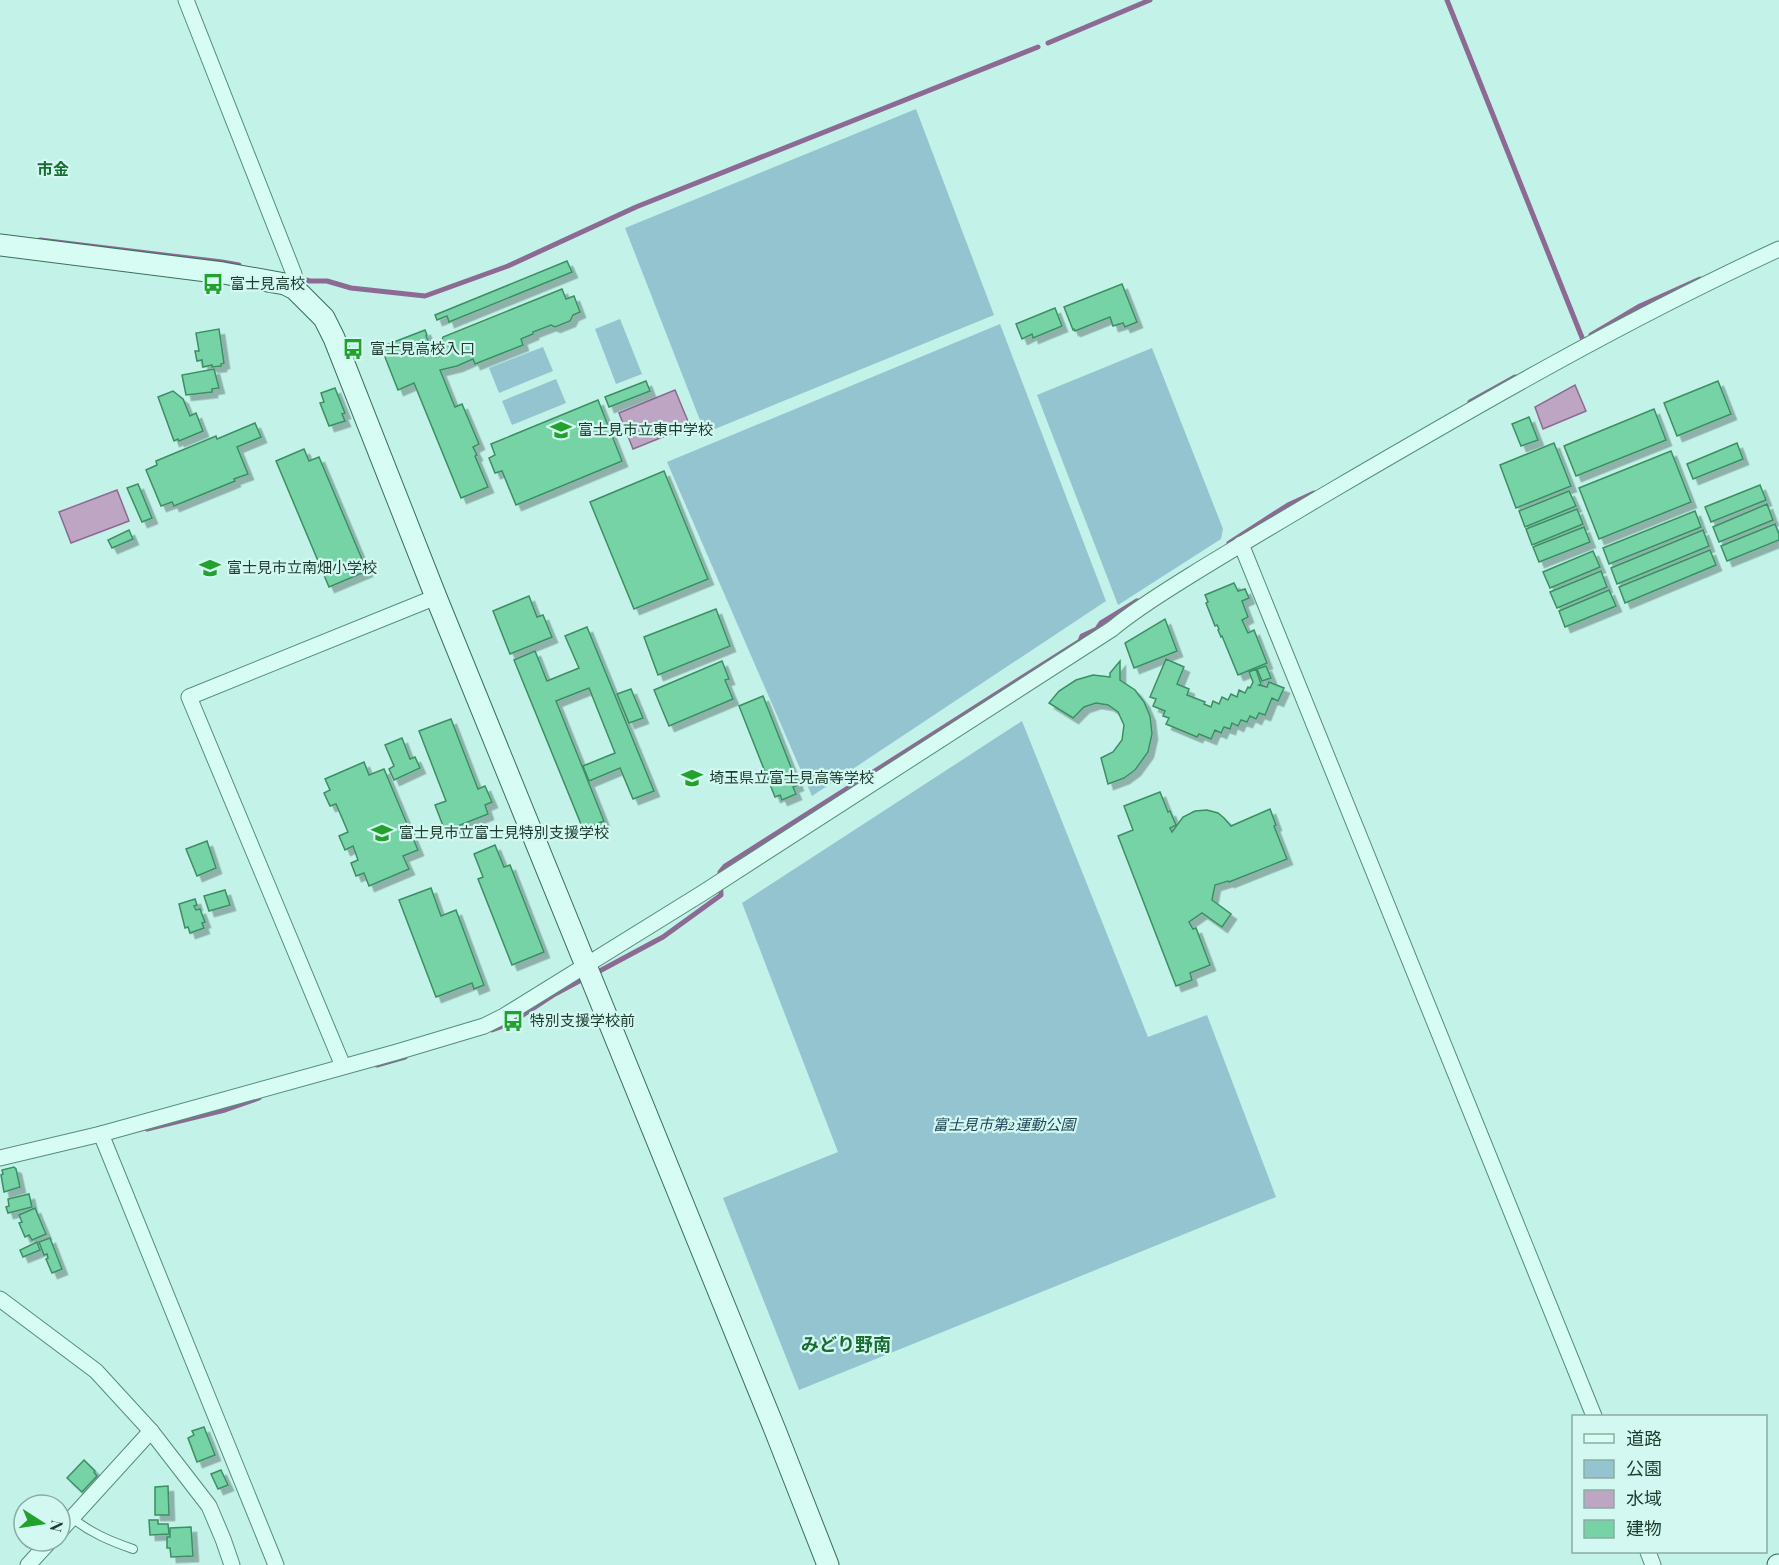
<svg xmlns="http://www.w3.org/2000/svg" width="1779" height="1565" viewBox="0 0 1779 1565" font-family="'Playfair Display','Noto Sans JP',serif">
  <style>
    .green { fill: #95c4d1 }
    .water { fill: #bea5c4; stroke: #8d6a93; stroke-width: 1.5 }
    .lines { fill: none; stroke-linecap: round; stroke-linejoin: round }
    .stream { stroke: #8d6a93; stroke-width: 5 }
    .building { fill: #75d3a5; stroke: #3b8f64; stroke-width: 1.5; filter: url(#shadow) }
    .lane-casing { stroke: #578d79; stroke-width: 10 }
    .street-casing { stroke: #578d79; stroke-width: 17 }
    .secondary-casing { stroke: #3b6f5a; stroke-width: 23 }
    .lane { stroke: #d6fcf4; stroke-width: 8 }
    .street { stroke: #d6fcf4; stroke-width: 15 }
    .secondary { stroke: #d6fcf4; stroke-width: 21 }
    .labels { text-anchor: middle; stroke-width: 4.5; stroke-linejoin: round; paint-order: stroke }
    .poi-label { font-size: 15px; fill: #1d3c2f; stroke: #d2f8f1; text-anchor: start }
    .park-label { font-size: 15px; font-style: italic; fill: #22475a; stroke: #d2f8f1 }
    .neighbourhood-label { font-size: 16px; font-weight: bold; fill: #186c32; stroke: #d2f8f1 }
    .quarter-label { font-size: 18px; font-weight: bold; fill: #186c32; stroke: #d2f8f1 }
  </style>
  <defs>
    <filter id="shadow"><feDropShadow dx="5.5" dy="5.5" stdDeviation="0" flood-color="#0004"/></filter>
  </defs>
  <rect width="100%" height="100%" fill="#c2f2e8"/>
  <g class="green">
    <polygon points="916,109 994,315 705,433 625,228"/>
    <polygon points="620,319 642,374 616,384 595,329"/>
    <polygon points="1000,324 1106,601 812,796 667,462"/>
    <polygon points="543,347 553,371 499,393 489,368"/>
    <polygon points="1152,348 1223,529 1221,539 1118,605 1037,395"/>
    <polygon points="556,379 566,403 512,425 502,401"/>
    <polygon points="1022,721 1148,1037 1207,1015 1276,1197 799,1390 723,1198 838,1152 742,903"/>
  </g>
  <g class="water">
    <polygon points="1575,385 1586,411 1543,429 1535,407"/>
    <polygon points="675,390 690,426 633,449 619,413"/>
    <polygon points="117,490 129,521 71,543 59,512"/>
  </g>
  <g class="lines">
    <g class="stream">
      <polyline points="1447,0 1583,340"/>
      <polyline points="1048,43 1150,0"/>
      <polyline points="40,240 222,262 239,265"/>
      <polyline points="295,277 310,281 327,281 351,288 425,296 508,266 636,207 1038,47"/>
      <polyline points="1591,335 1640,306 1700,279"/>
      <polyline points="1470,402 1515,377"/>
      <polyline points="1229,543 1288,505 1314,493"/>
      <polyline points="594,974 663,937 721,895 720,872 725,866 1080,641 1082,636 1097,629 1101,623 1137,601"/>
      <polyline points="492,1030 509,1024 555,994 585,978"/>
      <polyline points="377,1065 405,1057"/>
      <polyline points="147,1129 225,1110 259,1098"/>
    </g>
  </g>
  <g class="building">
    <polygon points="567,261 572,272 449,322 447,316 437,320 435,315"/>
    <polygon points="1122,284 1137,322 1125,327 1123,323 1113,326 1110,317 1075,331 1074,329 1073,330 1064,307"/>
    <polygon points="562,289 566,299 574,296 580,312 573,315 570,321 555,327 551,325 533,332 533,334 521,339 523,345 475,364 473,359 457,366 440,370 455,407 462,404 479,444 473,447 477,455 475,456 488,487 461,498 414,383 398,390 381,347 425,330 427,335 426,336 436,357 439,356 434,344 442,340 443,337"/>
    <polygon points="1055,308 1062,326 1033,338 1032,334 1022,339 1016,324"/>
    <polygon points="219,329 224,363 221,364 221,366 212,367 212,365 203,367 202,360 197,361 195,351 199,351 196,333"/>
    <polygon points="214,369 219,388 212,389 212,392 186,395 182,375"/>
    <polygon points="646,381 650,391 609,407 605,397"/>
    <polygon points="1718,381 1731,414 1677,436 1664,403"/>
    <polygon points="335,388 345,413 342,414 345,421 329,426 320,403 324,402 321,393"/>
    <polygon points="173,391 183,399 190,416 196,413 203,431 179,441 178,439 174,441 158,397"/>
    <polygon points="598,400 622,461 516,505 502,471 495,473 489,458 495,455 491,444"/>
    <polygon points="1654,409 1666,440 1576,476 1564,446"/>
    <polygon points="1529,417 1538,440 1521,446 1512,424"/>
    <polygon points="255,423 261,437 237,447 248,474 234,479 235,481 174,506 172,502 161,506 146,470 157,465 156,461 216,436 217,439"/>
    <polygon points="1554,443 1571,486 1516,508 1500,465"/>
    <polygon points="1737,443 1743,459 1693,479 1687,464"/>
    <polygon points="304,449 309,461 319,457 367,571 329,587 276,461"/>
    <polygon points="1671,451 1691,502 1599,539 1579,488"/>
    <polygon points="664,471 708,579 634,609 590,502"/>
    <polygon points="138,484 152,518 142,522 127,488"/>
    <polygon points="1760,485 1766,500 1711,522 1705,507"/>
    <polygon points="1569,491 1576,506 1525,527 1519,511"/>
    <polygon points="1767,504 1773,520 1719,542 1713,527"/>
    <polygon points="1577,509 1583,524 1532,545 1526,529"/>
    <polygon points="1695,511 1701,527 1609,564 1603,548"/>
    <polygon points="1775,524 1779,534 1779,540 1727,561 1721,546"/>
    <polygon points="1584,527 1590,542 1539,562 1533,547"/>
    <polygon points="129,530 133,539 112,548 108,540"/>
    <polygon points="1703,530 1709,546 1617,584 1611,568"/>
    <polygon points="1710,550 1716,565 1625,603 1619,587"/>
    <polygon points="1593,551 1600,567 1550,588 1543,572"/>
    <polygon points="1601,571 1607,587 1557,608 1550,592"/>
    <polygon points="1234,583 1238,591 1245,589 1249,598 1242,601 1248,617 1242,620 1248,633 1254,630 1267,663 1238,675 1222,636 1221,637 1218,630 1219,629 1217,625 1215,626 1206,603 1208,602 1205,595"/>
    <polygon points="1609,590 1616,606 1565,627 1559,611"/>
    <polygon points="529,596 537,617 543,615 552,637 510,654 493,611"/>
    <polygon points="716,609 730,646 658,675 644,637"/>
    <polygon points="1165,619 1177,651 1134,668 1125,643"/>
    <polygon points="587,627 654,791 633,799 620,768 589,781 583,766 615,753 589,688 556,701 604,821 583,829 514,660 535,651 547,681 579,668 565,636"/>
    <polygon points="1166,659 1184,667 1177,684 1189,689 1187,695 1205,702 1204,704 1211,707 1213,701 1219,704 1222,697 1228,700 1231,694 1237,697 1239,690 1245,693 1248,687 1250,688 1253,682 1249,672 1256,669 1261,684 1259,685 1267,687 1269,682 1284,688 1278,701 1272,698 1265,715 1259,713 1256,719 1250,716 1247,722 1241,720 1238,726 1232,723 1230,729 1224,727 1221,733 1215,730 1211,739 1199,734 1197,737 1166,724 1169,718 1163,716 1165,711 1153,706 1156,699 1150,697"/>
    <polygon points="722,661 729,679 725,680 733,699 669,726 654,690"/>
    <polygon points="1120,661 1120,680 1135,690 1144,702 1150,716 1152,734 1148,752 1135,770 1124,778 1108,784 1101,758 1113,752 1122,740 1124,725 1118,712 1108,705 1096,703 1084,707 1073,718 1049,703 1059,691 1076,680 1093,675 1110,677 1110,673"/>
    <polygon points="1266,666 1271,678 1262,681 1257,669"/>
    <polygon points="631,689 643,718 629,723 617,694"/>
    <polygon points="763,696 798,785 793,787 796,794 782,800 780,795 775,797 739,706"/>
    <polygon points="451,719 478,789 485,786 492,802 485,805 488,814 445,831 435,805 446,801 419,731"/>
    <polygon points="402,738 410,759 415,757 420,768 394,780 389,769 394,766 385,745"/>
    <polygon points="364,762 369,775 384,769 418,850 403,856 409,869 369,886 364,873 356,876 351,863 358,860 353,846 345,850 339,836 348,832 336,804 330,806 324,793 330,790 325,779"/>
    <polygon points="1160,792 1168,812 1170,811 1176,825 1170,828 1172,832 1183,817 1195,811 1207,810 1218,813 1224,818 1231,826 1270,809 1276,825 1274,826 1287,859 1229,882 1228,881 1215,885 1212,900 1231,914 1222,927 1202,913 1189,922 1193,929 1196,928 1210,965 1190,973 1192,980 1176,986 1118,836 1133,830 1124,806"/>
    <polygon points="207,841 216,868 197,876 186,849"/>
    <polygon points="495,845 504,867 510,865 544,952 512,965 478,879 483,877 474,854"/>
    <polygon points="431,888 441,916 456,910 484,985 474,989 472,983 436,997 399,900"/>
    <polygon points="225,890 230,905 209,911 204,896"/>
    <polygon points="195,899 197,905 194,906 196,910 200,909 205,922 202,923 204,928 190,933 188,927 185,928 179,904"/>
    <polygon points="14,1167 16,1169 20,1187 4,1192 1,1175 3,1174 2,1170"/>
    <polygon points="29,1194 32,1207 8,1213 6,1207 9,1206 8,1199"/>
    <polygon points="35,1208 46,1234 32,1240 29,1235 25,1237 19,1223 22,1222 19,1215"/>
    <polygon points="50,1238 62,1269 52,1273 46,1259 48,1258 47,1254 44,1255 39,1242"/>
    <polygon points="37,1242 40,1250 23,1257 20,1250"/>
    <polygon points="204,1427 215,1455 197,1462 188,1438 194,1435 192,1431"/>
    <polygon points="84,1460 95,1471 94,1472 97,1476 82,1492 67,1478"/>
    <polygon points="221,1470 228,1485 218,1489 211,1474"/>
    <polygon points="168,1486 169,1515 155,1515 155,1487"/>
    <polygon points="149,1520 158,1520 158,1524 168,1524 169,1534 150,1535"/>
    <polygon points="191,1527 193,1556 171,1557 170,1548 167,1548 167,1537 170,1537 170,1528"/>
  </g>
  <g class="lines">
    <defs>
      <path id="lane" d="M72 1518C91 1533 110 1541 133 1549"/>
      <g id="street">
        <polyline points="186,0 294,274 295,289"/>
        <polyline points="1241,544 1594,1416"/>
        <polyline points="343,1066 189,697 436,597"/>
        <polyline points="101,1134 276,1565"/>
        <path d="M0 1158 101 1134 397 1052 484 1026 504 1016 701 894 1112 629C1137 608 1164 592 1191 575 1238 546 1284 519 1331 491 1478 405 1625 320 1779 249"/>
        <polyline points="0,1299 96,1371 151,1431 209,1506 223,1539 232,1565"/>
        <polyline points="60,1531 151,1431"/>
        <polyline points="1648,1552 1653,1565"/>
        <polyline points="28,1565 50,1541"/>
      </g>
      <g id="secondary">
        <polyline points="0,245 223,273 285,284 295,289 324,318 334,338 436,597 775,1430 828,1565"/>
        <polyline points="1778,1565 1779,1565"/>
      </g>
    </defs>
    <use href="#lane" class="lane-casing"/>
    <use href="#street" class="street-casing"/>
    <use href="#secondary" class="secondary-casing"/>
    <use href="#lane" class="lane"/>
    <use href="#street" class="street"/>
    <use href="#secondary" class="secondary"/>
  </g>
  <defs>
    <symbol id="bus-bare" viewBox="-9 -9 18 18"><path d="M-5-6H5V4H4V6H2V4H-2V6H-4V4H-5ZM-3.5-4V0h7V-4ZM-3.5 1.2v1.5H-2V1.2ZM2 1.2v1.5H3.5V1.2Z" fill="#22a22d" stroke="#d2f8f1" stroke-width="2.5" paint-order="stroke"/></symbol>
    <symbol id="school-bare" viewBox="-9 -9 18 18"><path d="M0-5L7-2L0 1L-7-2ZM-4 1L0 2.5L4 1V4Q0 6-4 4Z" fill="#22a22d" stroke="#d2f8f1" stroke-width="2.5" paint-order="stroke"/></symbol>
  </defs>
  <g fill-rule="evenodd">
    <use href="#bus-bare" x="198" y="269" width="30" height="30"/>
    <use href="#bus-bare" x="338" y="334" width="30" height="30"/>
    <use href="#school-bare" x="546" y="415" width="30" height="30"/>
    <use href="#school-bare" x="195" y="553" width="30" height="30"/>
    <use href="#school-bare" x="677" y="763" width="30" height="30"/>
    <use href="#school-bare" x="367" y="818" width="30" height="30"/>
    <use href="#bus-bare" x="498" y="1006" width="30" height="30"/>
  </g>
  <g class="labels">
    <g class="poi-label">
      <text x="230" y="289">富士見高校</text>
      <text x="370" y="354">富士見高校入口</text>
      <text x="578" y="435">富士見市立東中学校</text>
      <text x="227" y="573">富士見市立南畑小学校</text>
      <text x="709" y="783">埼玉県立富士見高等学校</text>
      <text x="399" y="838">富士見市立富士見特別支援学校</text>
      <text x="530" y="1026">特別支援学校前</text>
    </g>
    <g class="park-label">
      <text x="1004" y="1130">富士見市第2運動公園</text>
    </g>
    <g class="neighbourhood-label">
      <text x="53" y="175">市金</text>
    </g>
    <g class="quarter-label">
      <text x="846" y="1351">みどり野南</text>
    </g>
  </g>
  <rect x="1572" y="1415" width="195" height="138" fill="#d2f8f1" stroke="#8aada3" stroke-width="1.5"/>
  <rect x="1584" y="1434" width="30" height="9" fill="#d6fcf4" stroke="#8aada3" stroke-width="1.5"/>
  <text x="1626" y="1445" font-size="18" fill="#1d3c2f">道路</text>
  <rect x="1584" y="1460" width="30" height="18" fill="#95c4d1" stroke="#8aada3" stroke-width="1.5"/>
  <text x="1626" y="1475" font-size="18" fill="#1d3c2f">公園</text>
  <rect x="1584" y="1490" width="30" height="18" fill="#bea5c4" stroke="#8aada3" stroke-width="1.5"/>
  <text x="1626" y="1505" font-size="18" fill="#1d3c2f">水域</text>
  <rect x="1584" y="1520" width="30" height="18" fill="#75d3a5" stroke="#8aada3" stroke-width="1.5"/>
  <text x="1626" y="1535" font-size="18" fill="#1d3c2f">建物</text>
  <g transform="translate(42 1523) rotate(102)"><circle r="28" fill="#d2f8f1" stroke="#8aada3" stroke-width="1.5"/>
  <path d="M0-4.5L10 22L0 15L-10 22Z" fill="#22a22d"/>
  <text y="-9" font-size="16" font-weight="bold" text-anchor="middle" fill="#1d3c2f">N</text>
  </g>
</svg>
